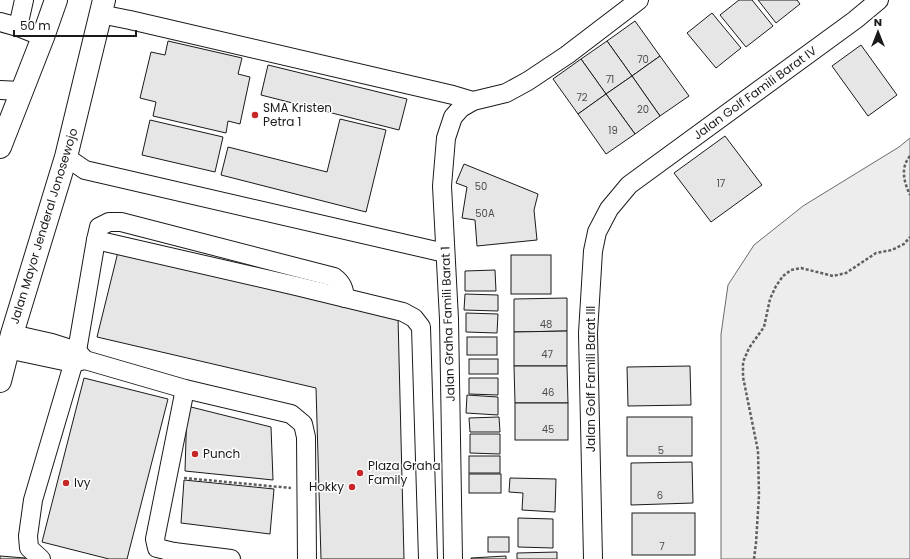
<svg xmlns="http://www.w3.org/2000/svg" width="910" height="559" viewBox="0 0 910 559" font-family="Poppins,sans-serif">
  <style>
    .built { fill: #ededed; stroke: #6a6a6a }
    .building { fill: #e6e6e6; stroke: #1a1a1a }
    .lines { fill: none; stroke-linecap: round; stroke-linejoin: round }
    .minor-casing { stroke: #1a1a1a; stroke-width: 20 }
    .major-casing { stroke: #1a1a1a; stroke-width: 24 }
    .path { stroke: #5f5f5f; stroke-width: 2.5; stroke-dasharray: 3 2; stroke-linecap: butt }
    .minor { stroke: #fff; stroke-width: 18 }
    .major { stroke: #fff; stroke-width: 22 }
    .poi-dot { fill: #c62828; stroke: #fff; stroke-width: 1.5 }
    .labels { text-anchor: middle; stroke-width: 3; stroke-linejoin: round; paint-order: stroke }
    .number-label { font-size: 10px; fill: #4d4d4d }
    .street-label { font-size: 12px; fill: #1a1a1a; stroke: #fff }
    .poi-label { font-size: 12px; fill: #1a1a1a; stroke: #fff; text-anchor: start }
  </style>
  <rect width="100%" height="100%" fill="#fff"/>
  <polygon class="built" points="910,138 910,559 721,559 721,334 728,285 754,245 803,206 899,147"/>
  <g class="building">
    <polygon points="739,0 752,0 773,26 746,47 720,15"/>
    <polygon points="758,0 797,0 800,4 776,23"/>
    <polygon points="712,13 741,48 716,68 687,33"/>
    <polygon points="635,21 660,56 632,76 607,41"/>
    <polygon points="168,41 242,58 238,74 250,77 240,124 228,121 226,133 153,116 156,102 140,98 151,52 165,55"/>
    <polygon points="607,41 632,76 606,94 581,59"/>
    <polygon points="861,45 897,95 868,116 832,66"/>
    <polygon points="660,56 689,96 660,116 632,76"/>
    <polygon points="581,59 606,94 578,114 553,79"/>
    <polygon points="268,65 407,99 399,130 261,95"/>
    <polygon points="632,76 660,116 635,134 606,94"/>
    <polygon points="606,94 635,134 606,154 578,114"/>
    <polygon points="340,119 386,130 366,212 221,175 228,147 327,172"/>
    <polygon points="150,120 223,137 215,172 142,155"/>
    <polygon points="725,136 762,185 711,222 674,173"/>
    <polygon points="464,164 538,194 534,210 537,240 477,246 475,220 462,218 467,187 456,183"/>
    <polygon points="118,252 398,317 404,559 321,559 316,388 97,337"/>
    <rect x="511" y="255" width="40" height="39"/>
    <polygon points="495,270 496,291 465,291 465,271"/>
    <polygon points="465,294 498,295 498,311 464,310"/>
    <polygon points="567,298 567,331 514,332 514,299"/>
    <polygon points="466,313 498,314 497,333 466,332"/>
    <polygon points="567,331 567,366 514,366 514,332"/>
    <rect x="467" y="337" width="30" height="18"/>
    <rect x="469" y="359" width="29" height="15"/>
    <polygon points="514,366 567,366 568,403 515,403"/>
    <polygon points="690,366 691,405 628,406 627,367"/>
    <polygon points="84,378 168,399 127,559 109,559 42,542"/>
    <polygon points="469,378 498,378 498,395 469,394"/>
    <polygon points="467,395 498,397 498,415 466,413"/>
    <rect x="515" y="403" width="53" height="37"/>
    <polygon points="187,406 271,427 273,480 185,471"/>
    <polygon points="499,417 500,432 470,432 469,418"/>
    <rect x="627" y="417" width="65" height="39"/>
    <polygon points="470,434 500,434 500,454 470,453"/>
    <rect x="469" y="456" width="31" height="17"/>
    <polygon points="692,462 693,503 631,505 631,463"/>
    <rect x="469" y="474" width="32" height="19"/>
    <polygon points="510,478 556,479 555,512 522,510 523,493 509,492"/>
    <polygon points="184,480 274,489 270,534 181,523"/>
    <rect x="632" y="513" width="63" height="42"/>
    <polygon points="518,518 553,519 553,548 518,547"/>
    <rect x="488" y="537" width="21" height="15"/>
    <polygon points="557,552 557,559 517,559 517,553"/>
    <polygon points="0,556 25,558 25,559 0,559"/>
    <polygon points="506,556 506,559 471,559 471,558"/>
  </g>
  <g class="lines">
    <defs>
      <g id="minor">
        <polyline points="100,14 130,20 453,95 473,101"/>
        <polyline points="0,22 18,27 43,37"/>
        <polyline points="18,27 24,0"/>
        <polyline points="0,90 22,91"/>
        <polyline points="66,157 85,170 445,253"/>
        <polyline points="96,240 296,286 403,312 414,318 421,327 428,559"/>
        <polyline points="12,334 52,343 77,351 85,360 185,389 291,414 303,424 306,437 307,559"/>
        <polyline points="7,349 73,363 84,360"/>
        <polyline points="174,552 231,559"/>
        <path d="M41 559 29 548 28 536 33 500 77 351 96 240 99 227 109 222H121L334 277C342 283 344 288 345 298"/>
        <polyline points="172,559 174,552 157,548 155,539 185,389"/>
        <polyline points="453,559 449,319 442,186 446,138 453,117 461,108 473,101 506,93 528,81 567,55 639,0"/>
        <polyline points="593,559 588,333 593,251 597,232 609,209 629,185 855,20 879,0"/>
      </g>
      <g id="major">
        <polyline points="0,147 43,37 56,0"/>
        <polyline points="0,381 12,334 66,157 104,0"/>
      </g>
    </defs>
    <use href="#minor" class="minor-casing"/>
    <use href="#major" class="major-casing"/>
    <g class="path">
      <path d="M910 156C900 168 904 182 910 195"/>
      <polyline points="184,478 291,488"/>
      <polyline points="754,559 756,543 759,495 758,451 743,377 743,362 749,348 764,327 770,299 776,286 783,276 791,270 801,268 833,276 846,273 876,253 892,250 904,244 910,237"/>
    </g>
    <use href="#minor" class="minor"/>
    <use href="#major" class="major"/>
  </g>
  <g class="poi-dot">
    <circle cx="255" cy="115" r="4"/>
    <circle cx="195" cy="454" r="4"/>
    <circle cx="360" cy="473" r="4"/>
    <circle cx="66" cy="483" r="4"/>
    <circle cx="352" cy="487" r="4"/>
  </g>
  <g class="labels">
    <g class="number-label">
      <text x="643" y="63">70</text>
      <text x="610" y="83">71</text>
      <text x="582" y="101">72</text>
      <text x="643" y="113">20</text>
      <text x="613" y="134">19</text>
      <text x="721" y="187">17</text>
      <text x="481" y="190">50</text>
      <text x="485" y="217">50A</text>
      <text x="546" y="328">48</text>
      <text x="547" y="358">47</text>
      <text x="548" y="396">46</text>
      <text x="548" y="433">45</text>
      <text x="661" y="454">5</text>
      <text x="660" y="499">6</text>
      <text x="662" y="550">7</text>
    </g>
    <g class="street-label">
      <text transform="translate(755 93) rotate(-36)" y="4">Jalan Golf Famili Barat IV</text>
      <text transform="translate(44 226) rotate(-73)" y="4">Jalan Mayor Jenderal Jonosewojo</text>
      <text transform="translate(448 324) rotate(-92)" y="4">Jalan Graha Famili Barat 1</text>
      <text transform="translate(591 379) rotate(-90)" y="4">Jalan Golf Famili Barat III</text>
    </g>
    <g class="poi-label">
      <text x="263" y="112">SMA Kristen<tspan x="263" dy="14">Petra 1</tspan></text>
      <text x="203" y="458">Punch</text>
      <text x="368" y="470">Plaza Graha<tspan x="368" dy="14">Family</tspan></text>
      <text x="74" y="487">Ivy</text>
      <text x="344" y="491" text-anchor="end">Hokky</text>
    </g>
  </g>
  <g transform="translate(878 32)" stroke="#ffffff" stroke-width="3" paint-order="stroke">
  <path d="M0-3L7 15L0 10L-7 15Z" fill="#1a1a1a"/>
  <text y="-6" font-size="11" font-weight="bold" text-anchor="middle" fill="#1a1a1a">N</text>
  </g>
  <path d="M14 30v6h122v-6" fill="none" stroke="#1a1a1a" stroke-width="2"/>
  <text x="20" y="30" font-size="12" fill="#1a1a1a" stroke="#ffffff" stroke-width="3" paint-order="stroke">50 m</text>
</svg>
